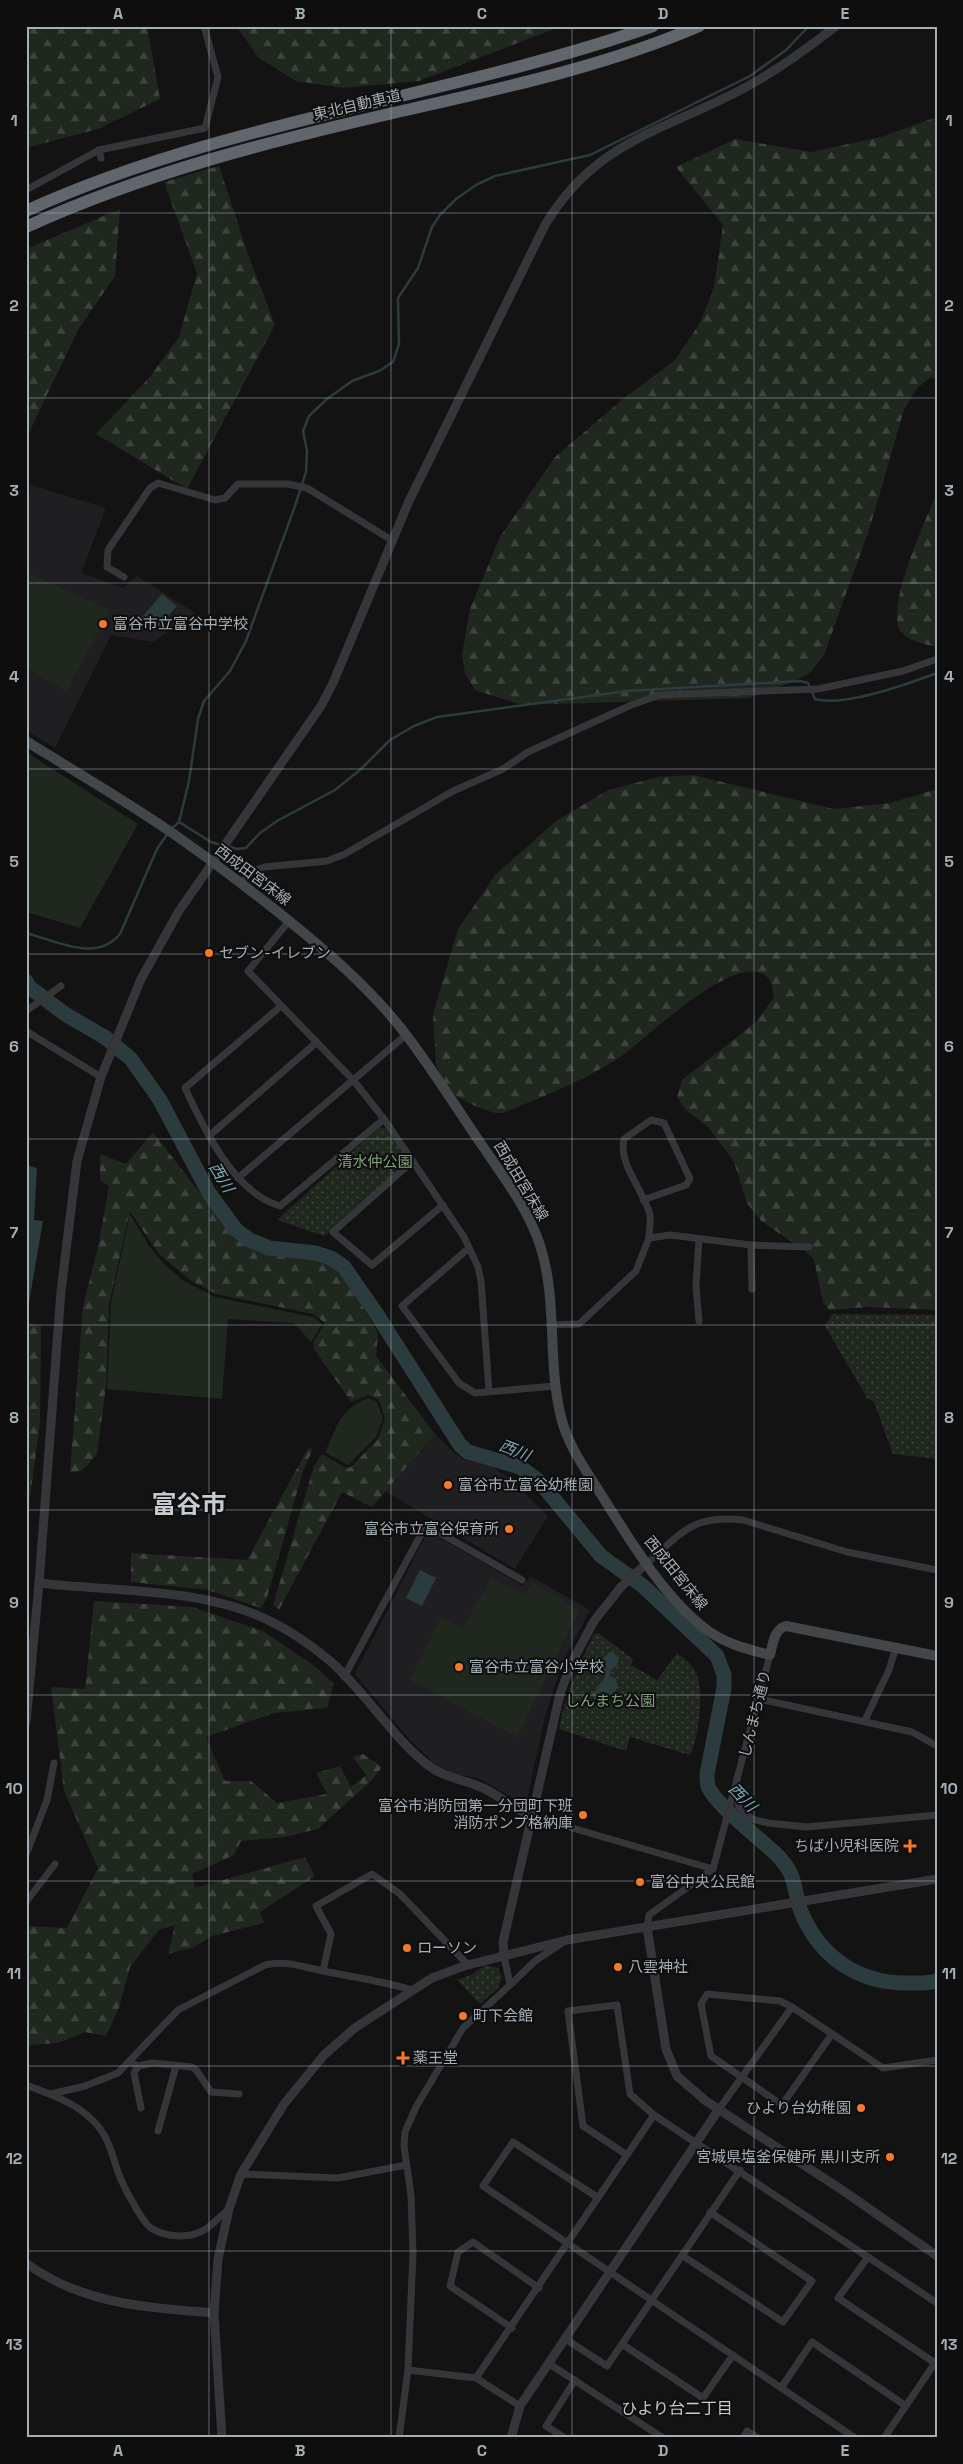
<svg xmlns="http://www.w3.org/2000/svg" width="963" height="2464" viewBox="0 0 963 2464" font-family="'Space Grotesk','Noto Sans JP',sans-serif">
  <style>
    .built { fill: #1f1f21 }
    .grass { fill: #20271f }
    .forest { fill: url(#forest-firs) }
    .park { fill: url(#park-dots) }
    .water { fill: #2c3b3d }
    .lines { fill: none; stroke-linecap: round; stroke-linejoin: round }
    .stream { stroke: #2c3b3d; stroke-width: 2.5 }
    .river { stroke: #2c3b3d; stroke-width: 15 }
    .minor { stroke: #343639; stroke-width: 7 }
    .tertiary { stroke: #343639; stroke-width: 9 }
    .secondary { stroke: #424649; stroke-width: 10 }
    .motorway { stroke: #60666b; stroke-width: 12 }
    .grid { fill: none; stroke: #a4aeb5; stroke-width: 1; stroke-opacity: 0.55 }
    .poi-dot { fill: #f5792a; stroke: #0e0e0f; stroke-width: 2 }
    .labels { text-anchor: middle; stroke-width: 4; stroke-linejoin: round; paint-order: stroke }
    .street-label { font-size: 15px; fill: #a4aeb5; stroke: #0e0e0f }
    .poi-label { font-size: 15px; fill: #a4aeb5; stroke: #0e0e0f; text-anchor: start }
    .park-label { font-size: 15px; fill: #82a17a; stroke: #0e0e0f }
    .water-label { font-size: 16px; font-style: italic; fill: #7aa7b1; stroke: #0e0e0f }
    .neighbourhood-label { font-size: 16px; fill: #c5ccd1; stroke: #0e0e0f }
    .town-label { font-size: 25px; font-weight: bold; fill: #c5ccd1; stroke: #0e0e0f }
    .neatline { fill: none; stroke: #a4aeb5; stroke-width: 2 }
    .grid-label { font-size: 16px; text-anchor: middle; font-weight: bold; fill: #a4aeb5 }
  </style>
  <defs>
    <pattern id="forest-firs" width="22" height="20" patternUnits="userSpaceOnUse" patternTransform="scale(1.25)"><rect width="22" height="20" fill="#20271f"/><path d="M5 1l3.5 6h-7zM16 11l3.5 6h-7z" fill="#3d443d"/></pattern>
    <pattern id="park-dots" width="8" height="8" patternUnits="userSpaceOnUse" patternTransform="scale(1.25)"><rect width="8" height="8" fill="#20271f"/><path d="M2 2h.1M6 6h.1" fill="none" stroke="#3d443d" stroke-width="1.8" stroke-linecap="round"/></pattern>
  </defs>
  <rect width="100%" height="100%" fill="#131314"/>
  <g class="built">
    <polygon points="31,485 106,508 81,573 123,588 137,576 195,613 153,642 111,635 55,748 26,730 26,511"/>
    <polygon points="435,1434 453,1452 463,1459 493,1467 509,1478 548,1516 515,1569 385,1491"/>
    <polygon points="428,1531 523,1586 530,1576 590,1610 563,1661 545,1716 527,1799 519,1802 490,1784 477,1778 454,1774 436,1765 409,1739 355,1674"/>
  </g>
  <g class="grass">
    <polygon points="26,572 110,610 66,691 26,667"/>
    <polygon points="26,752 138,824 80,928 26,912"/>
    <polygon points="130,1214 149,1246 163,1263 184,1281 215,1297 313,1317 322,1324 311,1342 294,1323 228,1319 222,1399 107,1389 111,1302"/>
    <path d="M368 1398 377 1402 383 1419 376 1437 348 1465 325 1452C338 1426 339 1410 368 1398Z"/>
    <polygon points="491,1578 525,1594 532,1582 579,1610 517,1737 410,1680 441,1617 463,1628"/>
  </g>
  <g class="forest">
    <polygon points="26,26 147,26 160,99 98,129 26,148"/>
    <polygon points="236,26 562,26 419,81 342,88 296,81 259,58"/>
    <polygon points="937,117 937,379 930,378 917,388 904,410 869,530 824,655 810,673 788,684 749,698 522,705 475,690 465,673 462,655 470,609 500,537 555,457 623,399 675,360 700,323 714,287 723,225 676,167 735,139 811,152 881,137"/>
    <polygon points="219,166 248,254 275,325 187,489 96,434 149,378 179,337 197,273 164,182"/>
    <polygon points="120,209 115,276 78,330 26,439 26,249"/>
    <path d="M937 492V647C925 644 910 642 902 633 882 612 927 518 937 492Z"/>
    <path d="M693 775 834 809 890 803 937 789V1310L869 1307 829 1310 823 1302 814 1260 804 1250 761 1221 747 1203 734 1162 709 1128 686 1110 677 1097 682 1080 756 1022 774 997C773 990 772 981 766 976 733 950 643 1043 616 1060 587 1077 558 1091 527 1103 519 1106 510 1111 502 1113 488 1115 458 1097 446 1090L436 1064 433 1014 458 929 496 874 556 821 608 790 658 777Z"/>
    <polygon points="153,1132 232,1235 262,1251 300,1255 329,1263 350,1285 378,1333 376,1356 435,1434 372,1507 342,1492 279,1610 273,1605 314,1466 322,1454 346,1468 351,1467 378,1439 385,1419 379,1400 369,1395 351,1402 314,1349 313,1342 325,1323 313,1314 216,1294 190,1280 158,1253 130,1211 109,1304 106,1386 97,1454 86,1467 81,1471 70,1472 83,1306 98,1247 109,1186 100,1181 100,1154 126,1164"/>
    <polygon points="26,1322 41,1326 40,1422 26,1528"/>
    <polygon points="308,1448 313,1449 303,1471 266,1601 260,1608 208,1590 131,1582 131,1553 247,1560"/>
    <polygon points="94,1601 192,1607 263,1631 313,1665 334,1684 327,1708 274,1713 206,1737 225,1781 251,1781 277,1803 327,1794 316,1773 340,1766 351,1787 366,1775 353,1757 363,1754 382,1767 372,1780 318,1829 285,1837 241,1841 234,1855 192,1874 195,1888 305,1857 315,1876 260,1912 264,1923 212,1936 194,1947 168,1954 175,1925 159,1930 130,1967 119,2008 106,2036 85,2032 58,2043 26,2045 26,1926 67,1928 98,1868 64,1791 51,1687 85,1689"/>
  </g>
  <g class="park">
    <polygon points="380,1127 386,1128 409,1162 324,1236 277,1220"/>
    <polygon points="832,1314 937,1315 937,1459 893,1454 874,1402 867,1398 825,1326"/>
    <path d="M598 1633 633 1659 631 1665 657 1680 677 1653C682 1657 691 1663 694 1669 706 1688 699 1736 690 1755L630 1737 626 1751 559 1729C565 1695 579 1665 594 1634Z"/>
    <polygon points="485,1965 498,1968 502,1977 498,1988 480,2004 457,1980 471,1975"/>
  </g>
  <g class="water">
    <polygon points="162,594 177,606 156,630 142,617"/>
    <polygon points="26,1165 37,1168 34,1220 43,1221 26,1320"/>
    <polygon points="420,1570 436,1578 422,1606 406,1598"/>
    <polygon points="609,1652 615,1654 619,1658 617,1666 610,1670 610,1676 616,1679 618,1686 612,1697 604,1700 594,1699 593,1694 605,1677 602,1660"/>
  </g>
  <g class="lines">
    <g class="stream">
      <polyline points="179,822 211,842 221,845"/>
      <polyline points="171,829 179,822 189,781 198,719 204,701 230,671 246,641 295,506 306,472 307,451 303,431 309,416 327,399 352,381 379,371 393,362 399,344 398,298 418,268 432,227 440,215 456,199 476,185 495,176 590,155 750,76 786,50 809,26"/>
      <path d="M227 846 237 849 246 848 260 833 277 821 335 790 361 769 390 740 414 726 437 717 627 691 800 681 808 683 815 699C843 707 908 684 937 673"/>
      <path d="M26 933C57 941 96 963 120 934L157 849 168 833"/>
    </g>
    <path class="river" d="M26 981 29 987 65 1014 106 1038 131 1059 160 1100 209 1193 236 1230 250 1240 269 1248 316 1253 331 1258 344 1267 376 1313 460 1445 468 1452 520 1467 539 1481 601 1556 643 1586 717 1656 724 1675V1688L707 1774C707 1778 707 1782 708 1786 713 1803 763 1841 778 1856 799 1878 792 1890 802 1914 821 1958 859 1983 906 1983 916 1983 927 1984 937 1981"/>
    <g class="minor">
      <polyline points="99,150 101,158"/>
      <polyline points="26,190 99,150 205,128 218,77 204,26"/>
      <polyline points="124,577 107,567 108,550 150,488 158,483 215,500 225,498 238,484 288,484 307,488 393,541"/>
      <polyline points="241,883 252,871 264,867 327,861 345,854 453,791 503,769 528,752 629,706 659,695 818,689 903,671 937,659"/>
      <polyline points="289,921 248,971 354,1081 384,1119 464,1237 478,1267 481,1281 489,1391"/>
      <path d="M281 1006 185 1088C204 1129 234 1193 280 1206L384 1119"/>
      <polyline points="26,1011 61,986"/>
      <polyline points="26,1031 101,1077"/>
      <polyline points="209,1136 317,1042"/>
      <polyline points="413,1161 333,1232 372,1265 443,1205"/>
      <polyline points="238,1178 406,1035"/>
      <path d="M643 1200 686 1185 690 1179 664 1123 651 1120 624 1139C618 1165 644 1190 650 1215 651 1222 649 1231 649 1238"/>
      <polyline points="699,1240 696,1286 699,1321"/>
      <polyline points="751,1245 752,1289"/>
      <polyline points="469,1248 402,1306 459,1383 475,1393 555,1386"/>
      <polyline points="551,1325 579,1324 636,1271 649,1238 670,1235 751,1245 809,1247"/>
      <path d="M646 1564C682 1533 692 1514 743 1520L847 1552 937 1570"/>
      <polyline points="344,1677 426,1525 522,1580"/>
      <polyline points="759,1699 912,1732 937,1746"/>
      <polyline points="865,1720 889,1670 896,1647"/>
      <polyline points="734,1795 737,1797 739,1807 752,1819 768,1823 806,1827 937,1815"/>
      <polyline points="531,1816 713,1869"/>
      <polyline points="26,1855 47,1800 54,1763"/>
      <polyline points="26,1902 55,1864"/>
      <polyline points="647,1927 649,1915 713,1869 770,1655"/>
      <polyline points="323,1971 331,1934 316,1906 372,1874 400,1894 468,1965"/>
      <polyline points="510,1985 535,1961 562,1943"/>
      <polyline points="792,2007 780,2001 707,1994 701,2004 711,2056 782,2105 832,2034"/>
      <polyline points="129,2062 138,2066 153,2063 192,2067 197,2071 211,2092 239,2094"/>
      <polyline points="138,2066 134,2073 141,2108"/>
      <path d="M26 2085C53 2095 83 2105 101 2130 110 2142 113 2158 118 2172 122 2184 142 2222 151 2228 167 2238 190 2239 206 2229 214 2223 222 2215 229 2209"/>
      <path d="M51 2094 85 2086 118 2073 178 2010 265 1965C284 1960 304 1967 323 1971 353 1977 383 1981 412 1990"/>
      <polyline points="719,2109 792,2007 883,2068 937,2060"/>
      <polyline points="158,2131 176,2066"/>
      <polyline points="627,2155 583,2126 568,2011 617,2005 630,2094 654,2115 937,2303"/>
      <polyline points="241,2174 338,2178 406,2165"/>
      <polyline points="597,2197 513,2142 483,2186 855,2438"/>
      <polyline points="683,2256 783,2322 812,2281 710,2212"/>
      <polyline points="868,2257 838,2298 935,2363"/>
      <polyline points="512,2328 450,2286 458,2252 473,2242 539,2288"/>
      <polyline points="564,2338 607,2366 622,2344"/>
      <polyline points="733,2355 703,2398 622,2344 740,2170"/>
      <polyline points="548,2363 663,2438"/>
      <polyline points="408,2370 476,2378 520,2406"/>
      <polyline points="476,2378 654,2115"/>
      <polyline points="781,2388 812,2342 906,2406"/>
      <polyline points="399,2438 408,2370 413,2253 411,2195 404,2146 405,2132 416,2107 463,2028 510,1985 504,1956"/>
      <polyline points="565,2438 546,2426 575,2380"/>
      <polyline points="743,2438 747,2431 758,2438"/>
      <polyline points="884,2438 937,2360"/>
    </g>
    <g class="tertiary">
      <polyline points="26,1722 39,1583"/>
      <path d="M531 1816C515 1809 503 1799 489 1791 466 1778 446 1781 424 1762 388 1732 364 1690 329 1660 312 1646 292 1632 272 1622 205 1587 113 1592 39 1583L61 1291 77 1161 101 1077 141 979 179 911 321 706 333 683 409 501 545 225C596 139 668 130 748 86 779 69 808 48 836 26"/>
      <polyline points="647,1927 666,2049 677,2076 706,2101 845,2192 937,2256"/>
      <polyline points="504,1956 503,1942 560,1694 571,1664 594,1621 621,1587 646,1564"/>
      <path d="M26 2263C83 2305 147 2307 214 2313"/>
      <polyline points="222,2438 214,2313 218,2259 229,2209 241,2174 284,2104 324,2055 356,2027 432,1978 464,1966 567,1940 937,1879"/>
      <polyline points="511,2438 520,2406 719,2109"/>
    </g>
    <path class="secondary" d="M26 741C77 773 130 803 178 837 212 861 245 886 278 912 324 949 371 988 407 1036 432 1069 454 1104 477 1138 500 1172 527 1206 540 1245 558 1301 547 1361 561 1417 568 1447 588 1473 604 1499 631 1542 666 1600 707 1630 726 1644 747 1649 770 1655 773 1644 774 1629 786 1626L937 1656"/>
    <g class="motorway">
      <path d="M26 211C226 120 447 98 653 26"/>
      <path d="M26 227C144 173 267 142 393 113 494 90 604 67 699 26"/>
    </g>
  </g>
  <path class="grid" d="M209 26V2438M391 26V2438M572 26V2438M754 26V2438M26 213H937M26 398H937M26 583H937M26 769H937M26 954H937M26 1139H937M26 1325H937M26 1510H937M26 1695H937M26 1881H937M26 2066H937M26 2251H937"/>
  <g class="poi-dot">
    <circle cx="103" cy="624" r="5"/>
    <circle cx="209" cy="953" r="5"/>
    <circle cx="448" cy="1485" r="5"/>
    <circle cx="509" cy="1529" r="5"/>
    <circle cx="459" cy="1667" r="5"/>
    <circle cx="583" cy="1815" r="5"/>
    <path d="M907.5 1838.5h5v5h5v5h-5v5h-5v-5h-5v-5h5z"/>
    <circle cx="640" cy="1882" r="5"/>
    <circle cx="407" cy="1948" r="5"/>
    <circle cx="618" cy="1967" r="5"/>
    <circle cx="463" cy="2016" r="5"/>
    <path d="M400.5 2050.5h5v5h5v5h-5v5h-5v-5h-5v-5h5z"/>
    <circle cx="861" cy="2108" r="5"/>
    <circle cx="890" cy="2157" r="5"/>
  </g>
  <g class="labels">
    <g class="street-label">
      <text transform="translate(357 105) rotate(-13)" y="5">東北自動車道</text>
      <text transform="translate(253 875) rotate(37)" y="5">西成田宮床線</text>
      <text transform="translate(521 1181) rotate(59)" y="5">西成田宮床線</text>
      <text transform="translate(676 1573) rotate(51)" y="5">西成田宮床線</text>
      <text transform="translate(755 1714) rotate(-76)" y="5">しんまち通り</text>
    </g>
    <g class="poi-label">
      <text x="113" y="629">富谷市立富谷中学校</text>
      <text x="219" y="958">セブン-イレブン</text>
      <text x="458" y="1490">富谷市立富谷幼稚園</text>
      <text x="499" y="1534" text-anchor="end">富谷市立富谷保育所</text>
      <text x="469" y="1672">富谷市立富谷小学校</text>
      <text x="573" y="1811" text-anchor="end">富谷市消防団第一分団町下班<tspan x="573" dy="17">消防ポンプ格納庫</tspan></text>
      <text x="899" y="1851" text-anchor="end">ちば小児科医院</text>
      <text x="650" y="1887">富谷中央公民館</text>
      <text x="417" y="1953">ローソン</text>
      <text x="628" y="1972">八雲神社</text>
      <text x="473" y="2021">町下会館</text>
      <text x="413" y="2063">薬王堂</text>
      <text x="851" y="2113" text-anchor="end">ひより台幼稚園</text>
      <text x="880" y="2162" text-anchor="end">宮城県塩釜保健所 黒川支所</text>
    </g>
    <g class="park-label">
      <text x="375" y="1167">清水仲公園</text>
      <text x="610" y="1706">しんまち公園</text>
    </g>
    <g class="water-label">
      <text transform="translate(222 1177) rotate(59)" y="6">西川</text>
      <text transform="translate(515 1450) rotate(22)" y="6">西川</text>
      <text transform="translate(743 1797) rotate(46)" y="6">西川</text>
    </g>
    <g class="neighbourhood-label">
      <text x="677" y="2414">ひより台二丁目</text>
    </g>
    <g class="town-label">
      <text x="189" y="1513">富谷市</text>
    </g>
  </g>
  <rect width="963" height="2464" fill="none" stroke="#0e0e0f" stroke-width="55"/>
  <rect x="28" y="28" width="908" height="2408" class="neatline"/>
  <g class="grid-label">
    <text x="118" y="19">A</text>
    <text x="300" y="19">B</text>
    <text x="482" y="19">C</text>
    <text x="663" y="19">D</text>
    <text x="845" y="19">E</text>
    <text x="14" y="126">1</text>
    <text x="949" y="126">1</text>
    <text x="14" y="311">2</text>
    <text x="949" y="311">2</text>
    <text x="14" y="496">3</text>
    <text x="949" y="496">3</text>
    <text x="14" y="682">4</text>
    <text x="949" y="682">4</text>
    <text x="14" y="867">5</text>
    <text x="949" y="867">5</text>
    <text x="14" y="1052">6</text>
    <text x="949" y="1052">6</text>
    <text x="14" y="1238">7</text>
    <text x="949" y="1238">7</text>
    <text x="14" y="1423">8</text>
    <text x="949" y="1423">8</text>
    <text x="14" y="1608">9</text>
    <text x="949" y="1608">9</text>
    <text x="14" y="1794">10</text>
    <text x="949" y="1794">10</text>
    <text x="14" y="1979">11</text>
    <text x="949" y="1979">11</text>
    <text x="14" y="2164">12</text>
    <text x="949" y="2164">12</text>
    <text x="14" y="2350">13</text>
    <text x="949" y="2350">13</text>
    <text x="118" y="2456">A</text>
    <text x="300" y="2456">B</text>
    <text x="482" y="2456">C</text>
    <text x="663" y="2456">D</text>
    <text x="845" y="2456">E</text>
  </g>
</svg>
